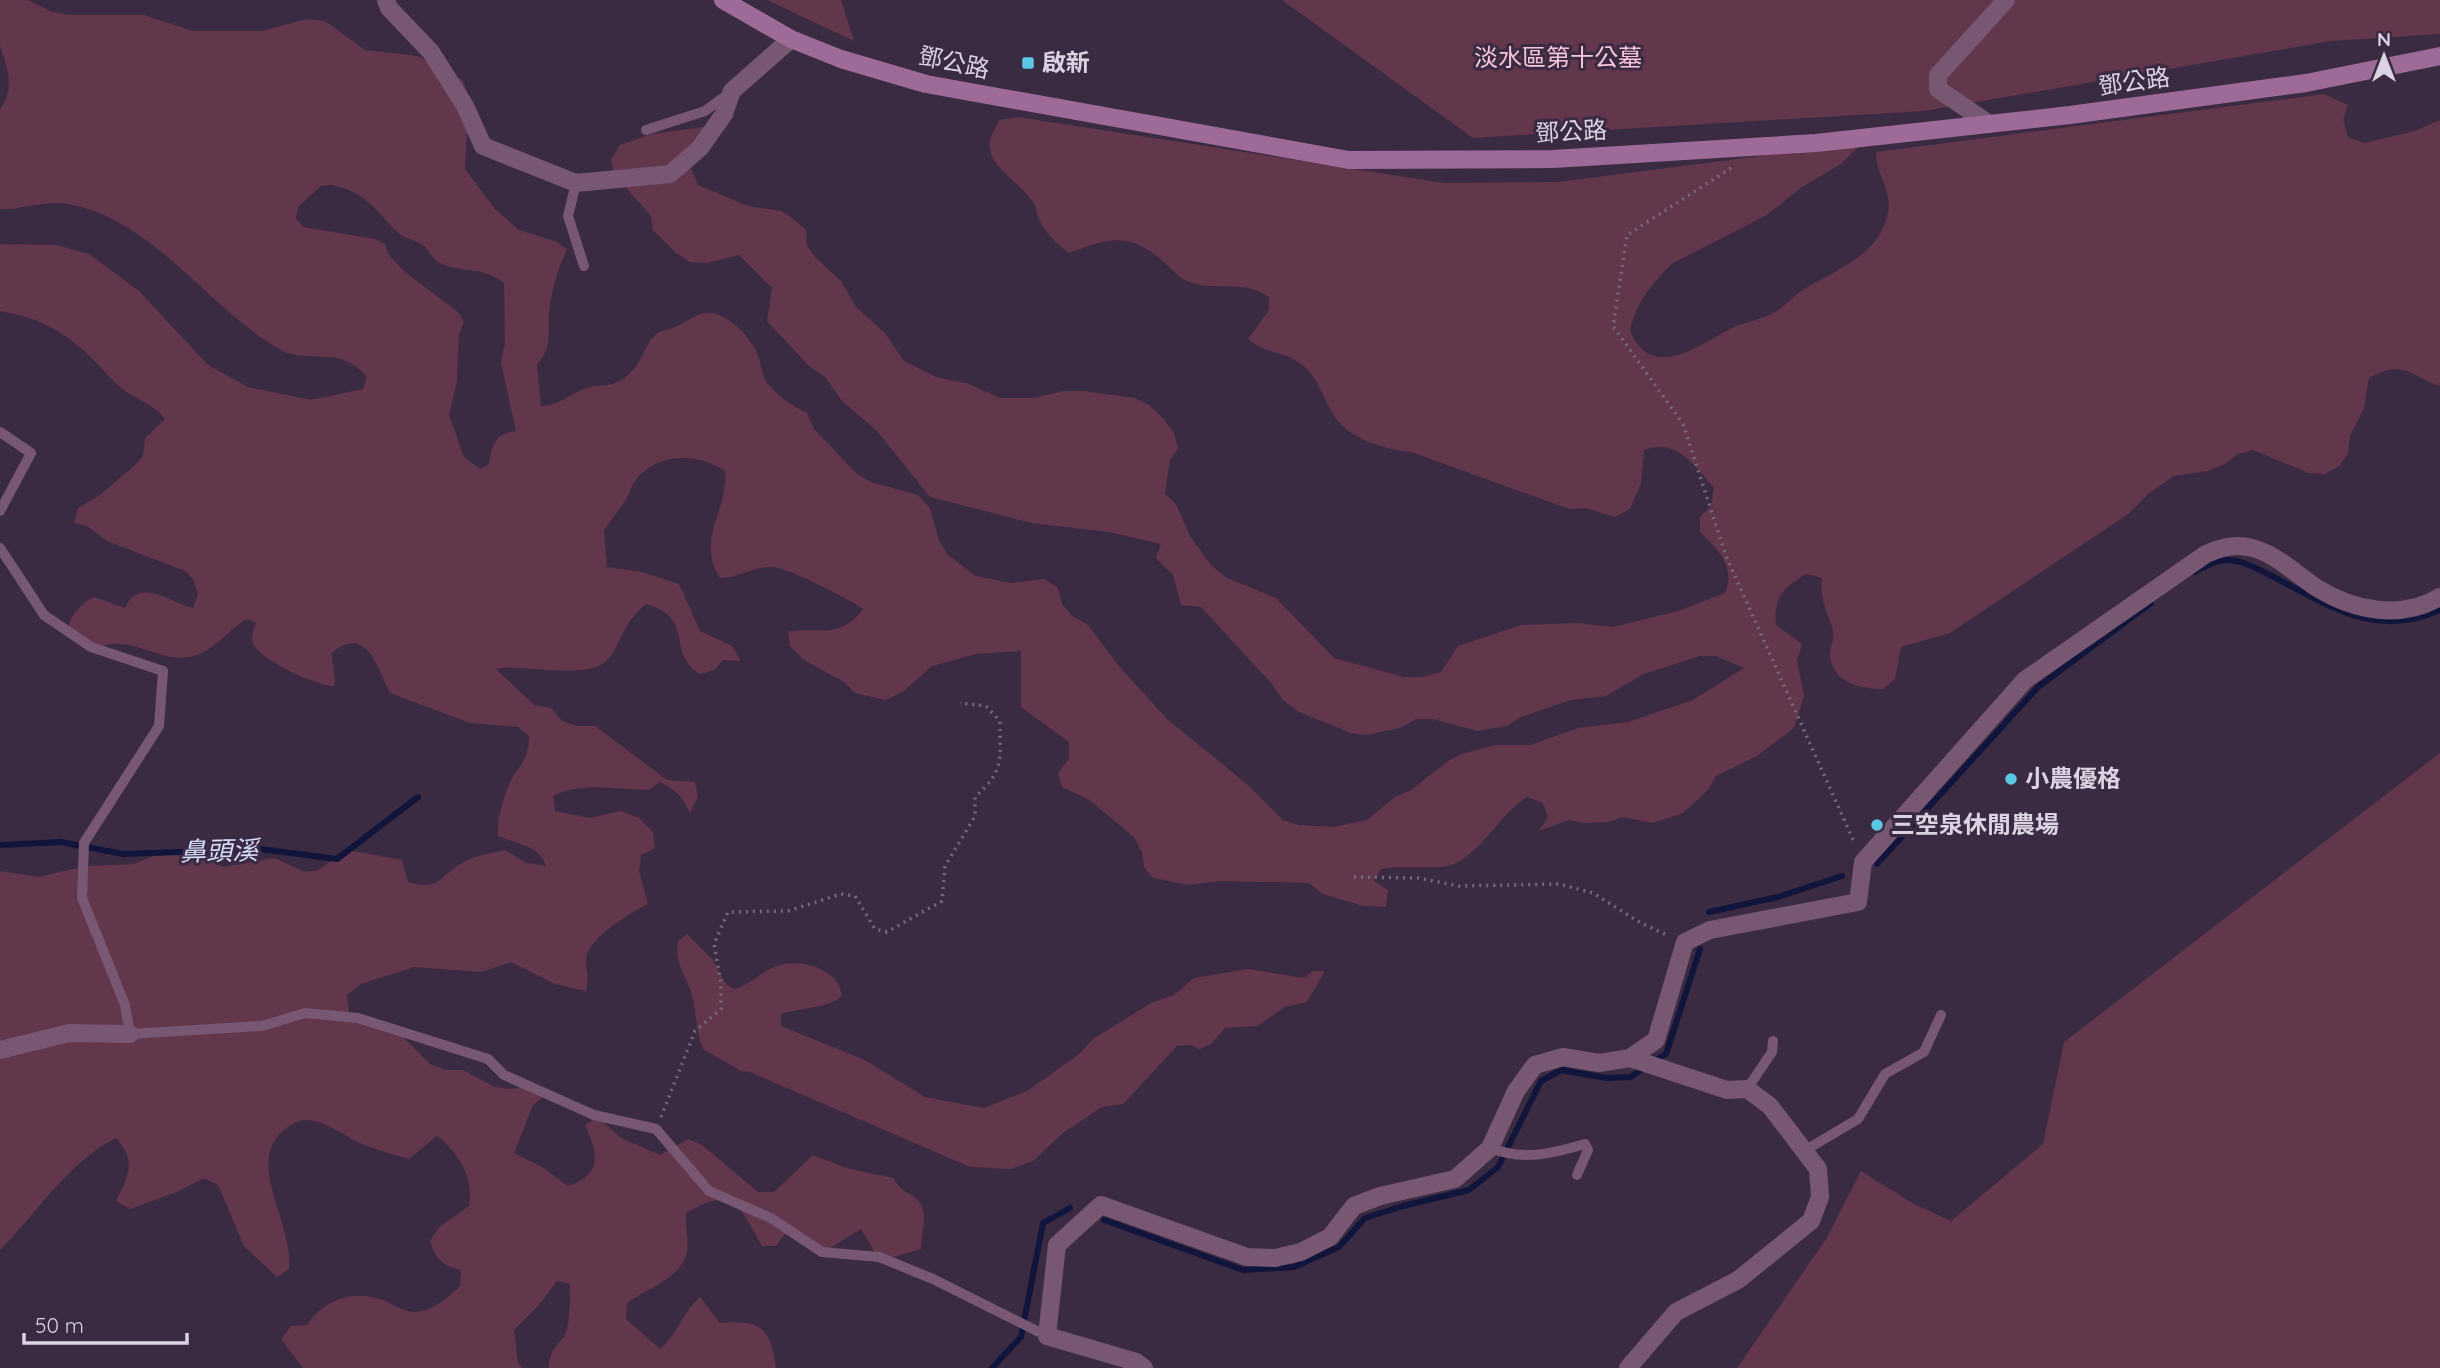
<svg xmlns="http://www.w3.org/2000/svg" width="2440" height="1368" viewBox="0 0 2440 1368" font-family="Quicksand,'Noto Sans TC',sans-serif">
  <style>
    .green { fill: #62364b; fill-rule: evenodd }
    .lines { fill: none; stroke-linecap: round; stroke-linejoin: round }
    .stream { stroke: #11143b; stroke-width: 6 }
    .path { stroke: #76697e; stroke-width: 3.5; stroke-dasharray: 2 5; stroke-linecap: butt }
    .lane { stroke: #785773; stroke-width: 10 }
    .street { stroke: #785773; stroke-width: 18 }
    .secondary { stroke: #9e6a97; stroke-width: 18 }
    .poi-dot { fill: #5ac8e5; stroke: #3a2b43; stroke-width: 2.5 }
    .labels { text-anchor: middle; stroke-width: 6; stroke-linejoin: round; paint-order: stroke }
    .park-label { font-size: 24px; fill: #f6c5da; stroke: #3a2b43 }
    .street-label { font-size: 24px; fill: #dcd2e2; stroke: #3a2b43 }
    .poi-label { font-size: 24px; font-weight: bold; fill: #dcd2e2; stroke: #3a2b43; text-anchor: start }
    .water-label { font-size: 26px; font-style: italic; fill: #d7defc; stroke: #3a2b43 }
  </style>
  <rect width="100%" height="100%" fill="#3a2b43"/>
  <g class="green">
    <path d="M0 0H27L53 12 70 15H144L193 31H262L307 19 325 21 365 50 418 56 463 80 469 98 465 169 495 209 519 230 555 241 567 249C558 268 551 292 549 313 548 335 552 347 537 365L541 406C560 405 568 395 584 389 603 381 612 392 632 371 647 356 645 333 669 329 683 326 693 314 707 313 727 311 752 339 758 355 762 366 761 376 769 385 778 397 794 407 807 413L814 429 856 473 871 482 918 495 930 508 939 541 948 555 976 576 1011 583 1044 579 1058 588 1062 604 1072 616 1088 625 1118 665 1167 719 1248 785 1283 820 1299 825 1334 827 1367 820 1395 797 1411 790 1448 761 1462 754 1495 745H1530L1578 728 1628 722 1693 700 1744 668 1716 656H1700L1644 674 1606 696 1571 700 1521 717 1507 726 1478 731 1432 719H1416L1400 728 1367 735 1351 733 1299 712 1283 700 1272 684 1201 607 1181 605 1173 575 1156 558 1161 544 1109 532 1032 523 930 497 877 431 842 401 825 377 809 366 767 321 772 288 739 255 707 263 690 262 676 253 653 230 651 216 614 174 611 159 620 145 651 134 704 127 718 134 690 167 698 185 748 206 781 211 795 220 806 230 807 246 816 258 841 281 856 307 885 333 904 361 936 377 969 384 1000 398H1032L1065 391H1083L1135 398 1149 405 1164 419 1174 433 1178 448 1170 460 1165 494 1176 504 1190 536 1211 565 1227 578 1276 598 1334 658 1404 677H1423L1441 672 1458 646 1521 625 1578 623 1613 627 1678 611 1725 593C1736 566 1719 551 1700 532V517L1711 506 1714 488C1694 465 1677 438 1644 450L1641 483 1630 509 1615 517 1585 508 1569 509 1411 452C1386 450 1349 439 1335 417 1323 399 1318 376 1300 363 1283 351 1263 353 1248 339L1269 310V297C1244 279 1216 292 1190 282 1179 279 1172 269 1164 262 1129 231 1109 238 1069 253 1057 244 1046 234 1040 221 1037 216 1037 210 1035 205 1017 174 969 163 1000 120L1018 117 1444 183 1557 182 1862 143 1841 164 1802 187 1767 215 1673 263C1652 283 1636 303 1630 331 1635 340 1640 351 1651 355 1676 365 1709 339 1730 329 1744 322 1761 320 1775 312 1784 307 1791 298 1800 292 1828 273 1868 261 1883 228 1899 194 1876 180 1876 152L2324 94 2348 105 2343 120 2348 137 2364 143 2415 131 2440 120V386C2409 375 2404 359 2369 378L2364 408 2350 436 2348 454 2339 466 2325 474 2309 473 2253 450 2238 454 2225 464 2208 471 2174 476 2148 494 2127 515 1950 633 1901 647 1895 679 1883 689C1860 689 1830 682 1830 653 1831 645 1834 640 1833 631 1828 612 1819 599 1822 578L1806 574C1783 588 1773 598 1776 625L1802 644 1797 660 1804 696 1794 728 1757 756 1716 776 1708 790 1683 813 1653 823 1622 817 1609 822 1585 823 1569 820 1539 831 1548 817 1543 803 1527 797C1500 814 1486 846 1458 862 1442 872 1402 864 1381 869L1374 881 1388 890 1386 907 1363 906 1323 894 1309 883 1220 881 1188 885 1153 878 1144 867 1142 852 1134 837 1088 799 1062 787 1058 773 1069 759V742L1021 707V651L976 654 932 666 904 691 886 700 855 693 844 682 804 660 790 646 788 632C820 626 839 641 863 609 847 598 791 569 773 567 756 566 738 578 720 578 695 539 729 510 725 471 697 453 658 452 636 480 630 487 629 497 623 504 617 513 610 521 604 530L607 567 642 572 679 584 700 631 732 646 741 661 723 660 714 670 700 674C665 653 697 619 646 604 623 623 625 635 610 657 591 683 526 663 496 669L534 705 551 708 562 721 577 726H595L667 780 695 782 698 797 690 813C683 797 676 790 660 782L649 790C618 790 582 781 553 796L555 811 590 818 621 811 639 818 653 832 655 848 641 855 639 872 648 904C631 913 589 937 586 958 585 970 590 975 586 991L555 984 511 962 481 972 414 967 361 984 347 995 349 1012 397 1031 430 1064 446 1070H463L495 1087 511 1089 528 1086 544 1096 533 1105 514 1153 542 1167 568 1186C603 1174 598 1153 585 1125L597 1117 621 1138 660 1155 688 1139 702 1145 758 1192H774L813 1155 846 1168 893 1178C904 1195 907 1190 918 1200 929 1212 921 1234 921 1249L891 1258 877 1256 861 1229 825 1251 800 1237 785 1234 776 1246H762C740 1207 734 1184 686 1213 685 1225 689 1241 687 1251 682 1279 647 1288 627 1303L626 1319 660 1349C678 1334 681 1314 700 1297L720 1323C761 1319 771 1329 776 1368H549C549 1344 564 1344 567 1329 570 1315 570 1298 570 1284L557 1281 539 1305 514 1330 518 1363 522 1368H303L281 1339 291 1326 307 1325C323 1300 354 1289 383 1300 392 1304 403 1311 413 1312 430 1313 449 1297 460 1286L461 1270C443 1266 435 1259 430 1241L439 1227 469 1206C474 1178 459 1153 437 1136L409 1159C393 1154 377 1150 362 1144 346 1137 326 1121 307 1120 298 1120 290 1125 283 1131 245 1164 294 1223 289 1269L277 1277 244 1246 218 1185 204 1178 177 1192 130 1209 116 1201C129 1175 137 1161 116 1138 68 1162 38 1212 0 1250V871L38 877 87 866 134 864 156 855H169L201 856 223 867 274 858 305 872 318 870 347 850 402 860 408 882C440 892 439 876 462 863 474 856 492 853 505 850L527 863 546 866C539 845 516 844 498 836 496 824 503 800 508 787 516 766 529 764 529 736L518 727 470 723 390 693C378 670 367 623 332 653 331 666 337 674 334 686 317 686 262 661 254 645 250 637 253 630 256 623L247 619C229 629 214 651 193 656 160 665 134 634 98 647L68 627C71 614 82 603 94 597L125 608C140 576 168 602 193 608L198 594 193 579 185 571 107 541 87 526 74 523 78 508 100 495 135 465 143 456 145 438 165 419C155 405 135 399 121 388 111 380 104 370 95 361 65 332 41 318 0 311V244L56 245 89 254 139 291 208 365 248 387 311 400 363 389 367 377C339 343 309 366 279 349 208 309 147 210 58 203 40 202 19 210 0 209V109C16 88 7 68 0 46 0 34 0 13 0 0ZM332 185C367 192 376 212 400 234 407 240 418 240 424 246 429 251 432 258 438 262 460 274 485 266 504 283L505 343 501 363 516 431C495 433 492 445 489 464L480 469 464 457 449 415 457 381 459 334 464 322 459 313 404 271 388 254 385 244 375 239 303 227 296 218 298 207 321 186Z"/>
    <polygon points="767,0 841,0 854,41"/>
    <polygon points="1282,0 2440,0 2440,34 2331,41 1924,111 1473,138"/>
    <polygon points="2440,753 2440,1368 1737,1368 1826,1239 1861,1171 1914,1204 1951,1221 2043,1144 2064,1042"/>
    <path d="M687 934 713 960 725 983 734 989C750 985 758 974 772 968 796 956 839 967 842 996 830 1008 800 1008 781 1014V1026L865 1060 925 1097 984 1108 1027 1091 1078 1055 1093 1039 1151 1003 1174 995 1194 978 1248 969 1304 978 1313 971H1325L1307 1002 1285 1007 1257 1026 1225 1028 1211 1044 1200 1049 1190 1045 1177 1046 1123 1104 1102 1107 1063 1133 1033 1161 1011 1169 970 1167 750 1072 741 1071 703 1049C695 1030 697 1008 690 989 683 971 675 962 678 941Z"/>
  </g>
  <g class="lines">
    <g class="stream">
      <path d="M2194 572C2203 568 2214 561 2224 560 2240 559 2256 568 2270 575 2327 604 2374 640 2440 610"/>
      <polyline points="0,845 61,842 123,854 260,849 337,859 418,797"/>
      <polyline points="1877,864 2038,687 2151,603"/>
      <polyline points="1709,912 1778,897 1842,876"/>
      <polyline points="1654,1061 1666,1054 1700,949"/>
      <polyline points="1104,1220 1243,1270 1294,1267 1339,1247 1365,1218 1403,1206 1469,1190 1498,1167 1541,1081 1561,1070 1607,1078 1631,1077 1645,1067"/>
      <polyline points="992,1368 1021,1337 1043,1223 1070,1208"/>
    </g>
    <g class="path">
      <polyline points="1731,168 1627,235 1613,326 1683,424 1726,556 1855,844"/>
      <polyline points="1354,877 1418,878 1459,886 1559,884 1593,893 1641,923 1667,935"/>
      <path d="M661 1117 695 1031 721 1009V983L714 944 728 912 788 911 841 894 855 896 875 929 887 932 942 901 945 866 975 816V797C1005 770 1000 759 1000 721L986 706 960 703"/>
    </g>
    <g class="lane">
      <polyline points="646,130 705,111 728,94"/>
      <polyline points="576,183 568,216 584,266"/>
      <polyline points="0,432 31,453 0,511"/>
      <polyline points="0,548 44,615 91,647 163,671 159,726 84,843 82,898 125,1005 130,1034 262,1026 305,1013 358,1018 488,1059 504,1075 594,1115 656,1129 709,1191 771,1218 822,1252 879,1257 933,1279 1047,1336"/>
      <polyline points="1747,1089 1772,1052 1773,1041"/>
      <path d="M1490 1148C1525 1161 1550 1154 1585 1144L1588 1150 1577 1175"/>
      <polyline points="1804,1151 1858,1119 1885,1074 1924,1052 1941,1015"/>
    </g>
    <g class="street">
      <polyline points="386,0 389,8 431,52 465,106 483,146 576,183 670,174 700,148 724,114 732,91 791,39"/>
      <polyline points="1989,124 1938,89 1938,75 2006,0"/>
      <polyline points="0,1050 69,1033 130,1034"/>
      <path d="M1144 1368 1136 1362 1047 1336 1057 1245 1101 1205 1247 1257 1275 1258 1301 1252 1330 1237 1354 1206 1380 1196 1455 1179 1490 1148 1516 1091 1535 1065 1563 1057 1599 1063 1630 1058 1656 1040 1685 942 1710 930 1858 902 1863 862 2025 680 2206 554C2220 548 2233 544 2248 547 2275 552 2295 574 2317 588 2354 611 2401 620 2440 597"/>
      <polyline points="1628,1368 1676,1312 1738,1280 1811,1221 1820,1197 1818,1169 1770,1106 1747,1089 1727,1090 1630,1058"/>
    </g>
    <polyline class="secondary" points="723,0 791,39 841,59 926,84 1349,160 1553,159 1816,143 2070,115 2306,83 2440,56"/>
  </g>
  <g class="poi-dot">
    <rect x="1021" y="56" width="14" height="14" rx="3.5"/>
    <circle cx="2011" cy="779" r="7"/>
    <circle cx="1877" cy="825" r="7"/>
  </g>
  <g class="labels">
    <g class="park-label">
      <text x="1558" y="66">淡水區第十公墓</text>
    </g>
    <g class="street-label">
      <text transform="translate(954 63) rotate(12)" y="8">鄧公路</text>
      <text transform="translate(2134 82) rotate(-8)" y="8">鄧公路</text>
      <text transform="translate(1571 132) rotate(-3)" y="8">鄧公路</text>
    </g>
    <g class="poi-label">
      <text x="1042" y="71">啟新</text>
      <text x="2025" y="787">小農優格</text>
      <text x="1891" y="833">三空泉休閒農場</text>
    </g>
    <g class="water-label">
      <text transform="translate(219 851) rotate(-1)" y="9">鼻頭溪</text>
    </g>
  </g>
  <g transform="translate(2384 56)" stroke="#3a2b43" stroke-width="5" paint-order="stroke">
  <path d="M0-5L12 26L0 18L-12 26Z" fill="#dcd2e2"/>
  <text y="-10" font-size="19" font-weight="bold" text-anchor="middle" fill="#dcd2e2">N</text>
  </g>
  <path d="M24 1333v10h163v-10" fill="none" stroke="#dcd2e2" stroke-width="3.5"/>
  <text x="35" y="1333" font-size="21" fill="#dcd2e2" stroke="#3a2b43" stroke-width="5" paint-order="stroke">50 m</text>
</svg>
